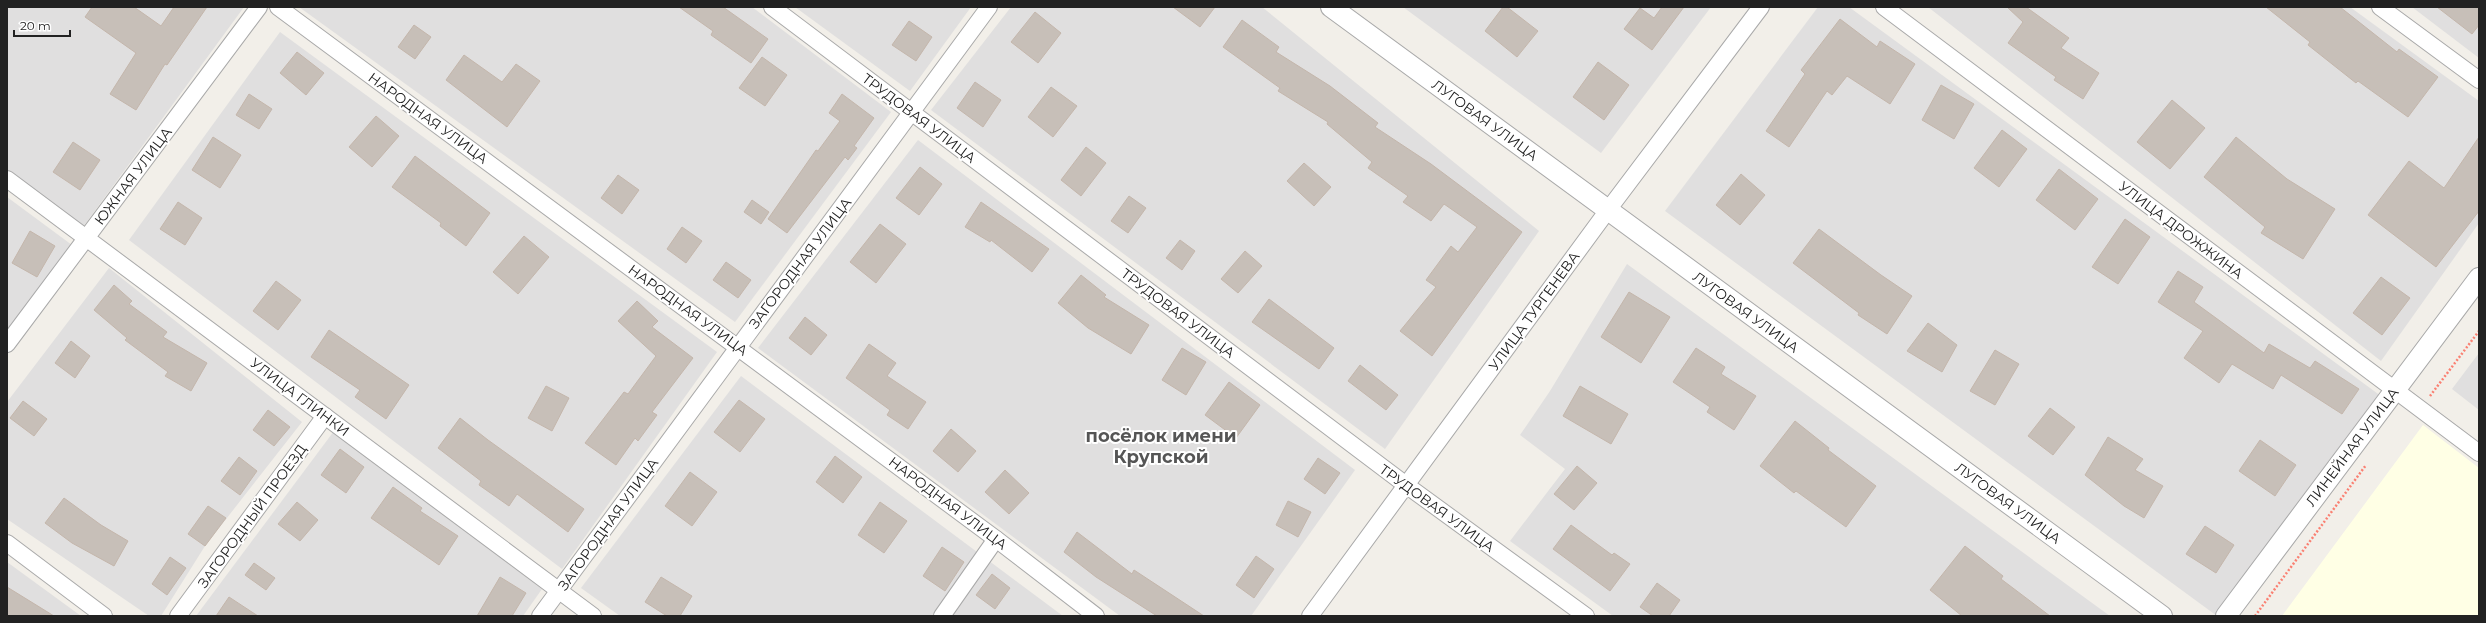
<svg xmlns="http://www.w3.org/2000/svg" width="2486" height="623" viewBox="0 0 2486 623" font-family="Montserrat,sans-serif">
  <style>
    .residential { fill: #e0dfdf }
    .education { fill: #ffffe5 }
    .building { fill: #c7bfb8; stroke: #c4b6ab }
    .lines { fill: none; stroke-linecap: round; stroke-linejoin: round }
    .minor-casing { stroke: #a9a9a9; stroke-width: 18 }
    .tertiary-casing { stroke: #a9a9a9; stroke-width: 22 }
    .path { stroke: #fa8072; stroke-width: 2.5; stroke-dasharray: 2 2; stroke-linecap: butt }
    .minor { stroke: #fff; stroke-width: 16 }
    .tertiary { stroke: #fff; stroke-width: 20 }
    .labels { text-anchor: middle; stroke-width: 4; stroke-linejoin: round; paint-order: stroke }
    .street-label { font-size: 14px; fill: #222; stroke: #fff }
    .district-label { font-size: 18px; font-weight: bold; fill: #555; stroke: #fff }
  </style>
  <rect width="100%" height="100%" fill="#f2efe9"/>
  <g class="residential">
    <polygon points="7,7 244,7 83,227 7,170"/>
    <polygon points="299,7 752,7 891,112 735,322"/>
    <polygon points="795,7 971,7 910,91"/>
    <polygon points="1011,7 1262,7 1539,231 1385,449 931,110"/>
    <polygon points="1403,7 1711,7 1601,153"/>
    <polygon points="1818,7 1849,7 2385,399 2217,616 1665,211"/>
    <polygon points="1928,7 2350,7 2479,101 2479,223 2381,361"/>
    <polygon points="2412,7 2479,7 2479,58"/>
    <polygon points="280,32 717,352 562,569 129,240"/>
    <polygon points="918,140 1355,470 1251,616 1120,616 758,348"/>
    <polygon points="7,197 76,248 7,340"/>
    <polygon points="1627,264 2110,616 1613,616 1510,541 1565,469 1520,435 1550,391"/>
    <polygon points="109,268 302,422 205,546 161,616 149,616 7,519 7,402"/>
    <polygon points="2479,353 2479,410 2452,389"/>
    <polygon points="741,376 1063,616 620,616 581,588"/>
    <polygon points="334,431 542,589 523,616 196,616"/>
    <polygon points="7,562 81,616 7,616"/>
  </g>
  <polygon class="education" points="2423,425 2479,468 2479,616 2282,616"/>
  <g class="building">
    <polygon points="92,7 134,7 161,26 174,7 207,7 167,65 165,64 136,110 110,94 136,53 85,17"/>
    <polygon points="679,7 723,7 768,39 751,63 711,35 713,31"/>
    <polygon points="1173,7 1215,7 1200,27"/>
    <polygon points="1503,7 1507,7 1538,31 1517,57 1485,31"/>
    <polygon points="1662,7 1684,7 1652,50 1624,29 1640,8 1654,18"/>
    <polygon points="2007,7 2026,7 2069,38 2061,48 2099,73 2083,99 2054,80 2056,77 2008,43 2023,22"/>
    <polygon points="2266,7 2340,7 2397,52 2399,49 2438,77 2408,117 2358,81 2356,83 2308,45 2310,42"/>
    <polygon points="2437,7 2479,7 2479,25 2472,34"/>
    <polygon points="1035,12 1061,33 1038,63 1011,42"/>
    <polygon points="1840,19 1877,47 1880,41 1915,64 1890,104 1847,76 1832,95 1827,91 1789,147 1766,131 1805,74 1801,70"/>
    <polygon points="1242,20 1279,47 1276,52 1330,86 1378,123 1375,127 1431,164 1522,232 1432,356 1400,331 1436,287 1426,280 1451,246 1458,252 1477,227 1444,204 1431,221 1403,202 1408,196 1368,168 1372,162 1327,124 1328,122 1278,91 1280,88 1223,47"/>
    <polygon points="909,21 932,37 916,61 892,45"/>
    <polygon points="414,25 431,37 415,59 398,47"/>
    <polygon points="297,52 324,73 306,95 280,73"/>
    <polygon points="464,55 502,82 516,64 540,81 507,127 446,80"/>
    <polygon points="762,57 787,75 765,106 739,88"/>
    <polygon points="1598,62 1629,85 1604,120 1573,97"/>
    <polygon points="975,82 1001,100 983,127 957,108"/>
    <polygon points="1941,85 1974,104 1954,139 1922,120"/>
    <polygon points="1051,87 1077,106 1053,137 1028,117"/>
    <polygon points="249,94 272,109 259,129 236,115"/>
    <polygon points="842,94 874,118 854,146 857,148 848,160 845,157 787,233 768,219 816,150 818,151 840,121 829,113"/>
    <polygon points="2172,100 2205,128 2170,169 2137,142"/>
    <polygon points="376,116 399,136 372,167 349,147"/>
    <polygon points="2002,130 2027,149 1999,187 1974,168"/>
    <polygon points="213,137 241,155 220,188 192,170"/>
    <polygon points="2236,137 2287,179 2335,209 2303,259 2261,233 2265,227 2204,177"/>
    <polygon points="2479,137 2479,211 2436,267 2368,215 2409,161 2444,188"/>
    <polygon points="73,142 100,160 80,190 53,172"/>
    <polygon points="1086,147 1106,163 1081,196 1061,180"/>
    <polygon points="415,156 490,213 466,246 440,226 441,223 392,187"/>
    <polygon points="1304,163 1331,187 1314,206 1287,181"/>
    <polygon points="920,167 942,184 919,215 896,198"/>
    <polygon points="2059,169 2098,199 2075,230 2036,200"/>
    <polygon points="1741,174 1765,195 1740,225 1716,205"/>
    <polygon points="618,175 639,190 622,214 601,198"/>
    <polygon points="1129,196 1146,208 1128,233 1111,221"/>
    <polygon points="752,200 769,212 761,224 744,212"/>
    <polygon points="178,202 202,218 185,245 160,229"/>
    <polygon points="981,202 1049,249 1032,272 991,240 990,242 965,227"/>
    <polygon points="2125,219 2150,237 2118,284 2092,267"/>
    <polygon points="880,224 906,244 876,283 850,262"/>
    <polygon points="682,227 702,241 686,263 667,249"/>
    <polygon points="1819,229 1881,275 1912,296 1887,334 1858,315 1859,313 1793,263"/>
    <polygon points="30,231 55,246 37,277 12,263"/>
    <polygon points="524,236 549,257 518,294 493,272"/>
    <polygon points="1180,240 1195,251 1182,270 1166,258"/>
    <polygon points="1245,251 1262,266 1238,293 1221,279"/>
    <polygon points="726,262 751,280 738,298 713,280"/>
    <polygon points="2178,271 2203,287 2194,302 2264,353 2269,344 2310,368 2315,361 2359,389 2342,414 2281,375 2273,389 2232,364 2219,383 2184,358 2203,331 2158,302"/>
    <polygon points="1081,275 1106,295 1104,297 1149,325 1131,354 1088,328 1058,303"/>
    <polygon points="2381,277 2410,298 2382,335 2353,313"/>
    <polygon points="276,281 301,300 278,330 253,311"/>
    <polygon points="114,285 132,301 129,304 167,332 163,337 207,363 191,391 165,376 168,372 125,340 127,338 94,310"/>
    <polygon points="1629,292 1670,317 1641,363 1601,337"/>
    <polygon points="1269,299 1334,348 1319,369 1252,322"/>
    <polygon points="637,301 658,321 652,327 693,358 652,412 657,415 638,441 635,438 616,465 585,443 624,392 628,394 656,356 618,321"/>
    <polygon points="805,317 827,335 811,355 789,338"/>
    <polygon points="1928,323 1957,345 1942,372 1907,351"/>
    <polygon points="329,330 409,385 386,419 355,397 360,390 311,357"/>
    <polygon points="71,341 90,356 75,378 55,363"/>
    <polygon points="869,344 896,363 887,376 926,402 908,429 887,415 890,410 846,378"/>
    <polygon points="1182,348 1206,362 1186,395 1162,380"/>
    <polygon points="1696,348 1725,367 1721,374 1756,396 1734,430 1707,412 1710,407 1673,382"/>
    <polygon points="1995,350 2019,364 1995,405 1970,391"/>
    <polygon points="1360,365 1398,395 1386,410 1348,381"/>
    <polygon points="1229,382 1260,405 1236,438 1205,415"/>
    <polygon points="546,386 569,398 552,431 528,418"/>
    <polygon points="1580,386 1628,414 1611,444 1563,416"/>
    <polygon points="739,400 765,419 740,452 714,432"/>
    <polygon points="23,401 47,419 34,436 10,418"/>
    <polygon points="2050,408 2075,427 2053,455 2028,436"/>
    <polygon points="268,410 290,427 274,446 253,430"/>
    <polygon points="460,418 488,440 584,509 568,532 517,494 509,506 479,485 481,481 438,448"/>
    <polygon points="1795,421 1829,448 1828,450 1876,486 1846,527 1796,491 1794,493 1760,466"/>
    <polygon points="951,429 976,451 958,472 933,451"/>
    <polygon points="2108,437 2143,459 2135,470 2163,486 2144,518 2124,506 2085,475"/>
    <polygon points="2260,440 2296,465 2275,496 2239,471"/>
    <polygon points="340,449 364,467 346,493 321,475"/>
    <polygon points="835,456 862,477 843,503 816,482"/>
    <polygon points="239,457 257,471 240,495 221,481"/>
    <polygon points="1318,458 1340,473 1325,494 1304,479"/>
    <polygon points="1577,466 1597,483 1574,510 1554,494"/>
    <polygon points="1005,470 1029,493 1009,514 985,492"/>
    <polygon points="690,472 717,492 692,526 665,506"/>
    <polygon points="393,487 422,508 420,511 458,536 439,565 371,518"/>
    <polygon points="64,498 101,525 128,541 114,566 72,543 45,523"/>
    <polygon points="1288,501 1311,512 1298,537 1276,525"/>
    <polygon points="297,502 318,520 300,541 278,524"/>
    <polygon points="880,502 907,521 884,553 858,535"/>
    <polygon points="208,506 226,518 205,546 188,534"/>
    <polygon points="1571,525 1612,555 1614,553 1630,564 1610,591 1553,549"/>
    <polygon points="2205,526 2234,545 2216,573 2186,554"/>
    <polygon points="1077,532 1132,574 1134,570 1204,616 1157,616 1096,577 1064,552"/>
    <polygon points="1965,546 2003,576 2001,579 2050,616 1962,616 1930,590"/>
    <polygon points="942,547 964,562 945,591 923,576"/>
    <polygon points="1256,556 1274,569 1254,598 1236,585"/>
    <polygon points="170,557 186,568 167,595 152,584"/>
    <polygon points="254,563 275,578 266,590 245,575"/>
    <polygon points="992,574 1010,588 995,609 976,595"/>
    <polygon points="500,577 526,593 512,616 477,616"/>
    <polygon points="661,577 692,596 680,616 667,616 645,602"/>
    <polygon points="1657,583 1680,600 1669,616 1653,616 1640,607"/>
    <polygon points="7,587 54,616 7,616"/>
    <polygon points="229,597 258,616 216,616"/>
  </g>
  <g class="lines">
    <defs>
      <g id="minor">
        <polyline points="278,7 996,539 1096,616"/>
        <polyline points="772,7 1406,485 1586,616"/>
        <polyline points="1884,7 2479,453"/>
        <polyline points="2380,7 2479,80"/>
        <polyline points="7,179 593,616"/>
        <polyline points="7,344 259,7"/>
        <polyline points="7,543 104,616"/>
        <polyline points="178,616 325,416"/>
        <polyline points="540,616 989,7"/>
        <polyline points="942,616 996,539"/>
        <polyline points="1310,616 1608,210 1761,7"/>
      </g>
      <g id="tertiary">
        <polyline points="1331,7 2162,616"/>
        <polyline points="2226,616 2479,278"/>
      </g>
    </defs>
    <use href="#minor" class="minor-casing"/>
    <use href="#tertiary" class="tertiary-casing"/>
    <g class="path">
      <polyline points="2430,396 2479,331"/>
      <polyline points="2255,616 2366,465"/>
    </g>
    <use href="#minor" class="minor"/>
    <use href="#tertiary" class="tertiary"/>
  </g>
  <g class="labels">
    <g class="street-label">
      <text transform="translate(428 118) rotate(36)" y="5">НАРОДНАЯ УЛИЦА</text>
      <text transform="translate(919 118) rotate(37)" y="5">ТРУДОВАЯ УЛИЦА</text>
      <text transform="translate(1485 120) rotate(36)" y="5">ЛУГОВАЯ УЛИЦА</text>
      <text transform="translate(133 176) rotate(-53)" y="5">ЮЖНАЯ УЛИЦА</text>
      <text transform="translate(2181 230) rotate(37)" y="5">УЛИЦА ДРОЖЖИНА</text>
      <text transform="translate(800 263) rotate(-53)" y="5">ЗАГОРОДНАЯ УЛИЦА</text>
      <text transform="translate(688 310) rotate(36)" y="5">НАРОДНАЯ УЛИЦА</text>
      <text transform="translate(1534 311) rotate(-54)" y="5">УЛИЦА ТУРГЕНЕВА</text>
      <text transform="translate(1746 312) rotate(36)" y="5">ЛУГОВАЯ УЛИЦА</text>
      <text transform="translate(1178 313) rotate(37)" y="5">ТРУДОВАЯ УЛИЦА</text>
      <text transform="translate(300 397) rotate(37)" y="5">УЛИЦА ГЛИНКИ</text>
      <text transform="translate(2352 447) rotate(-53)" y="5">ЛИНЕЙНАЯ УЛИЦА</text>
      <text transform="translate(948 503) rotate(37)" y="5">НАРОДНАЯ УЛИЦА</text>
      <text transform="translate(2008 503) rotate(36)" y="5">ЛУГОВАЯ УЛИЦА</text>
      <text transform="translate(1437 508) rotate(36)" y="5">ТРУДОВАЯ УЛИЦА</text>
      <text transform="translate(252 516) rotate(-54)" y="5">ЗАГОРОДНЫЙ ПРОЕЗД</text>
      <text transform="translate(608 524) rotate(-54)" y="5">ЗАГОРОДНАЯ УЛИЦА</text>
    </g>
    <g class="district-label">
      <text x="1161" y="442">посёлок имени<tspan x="1161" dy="21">Крупской</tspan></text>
    </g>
  </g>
  <rect width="2486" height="623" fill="none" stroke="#222222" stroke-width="16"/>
  <path d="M14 30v6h56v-6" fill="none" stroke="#222222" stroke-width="2"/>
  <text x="20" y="30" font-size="12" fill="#222222" stroke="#ffffff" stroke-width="3" paint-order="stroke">20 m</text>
</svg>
